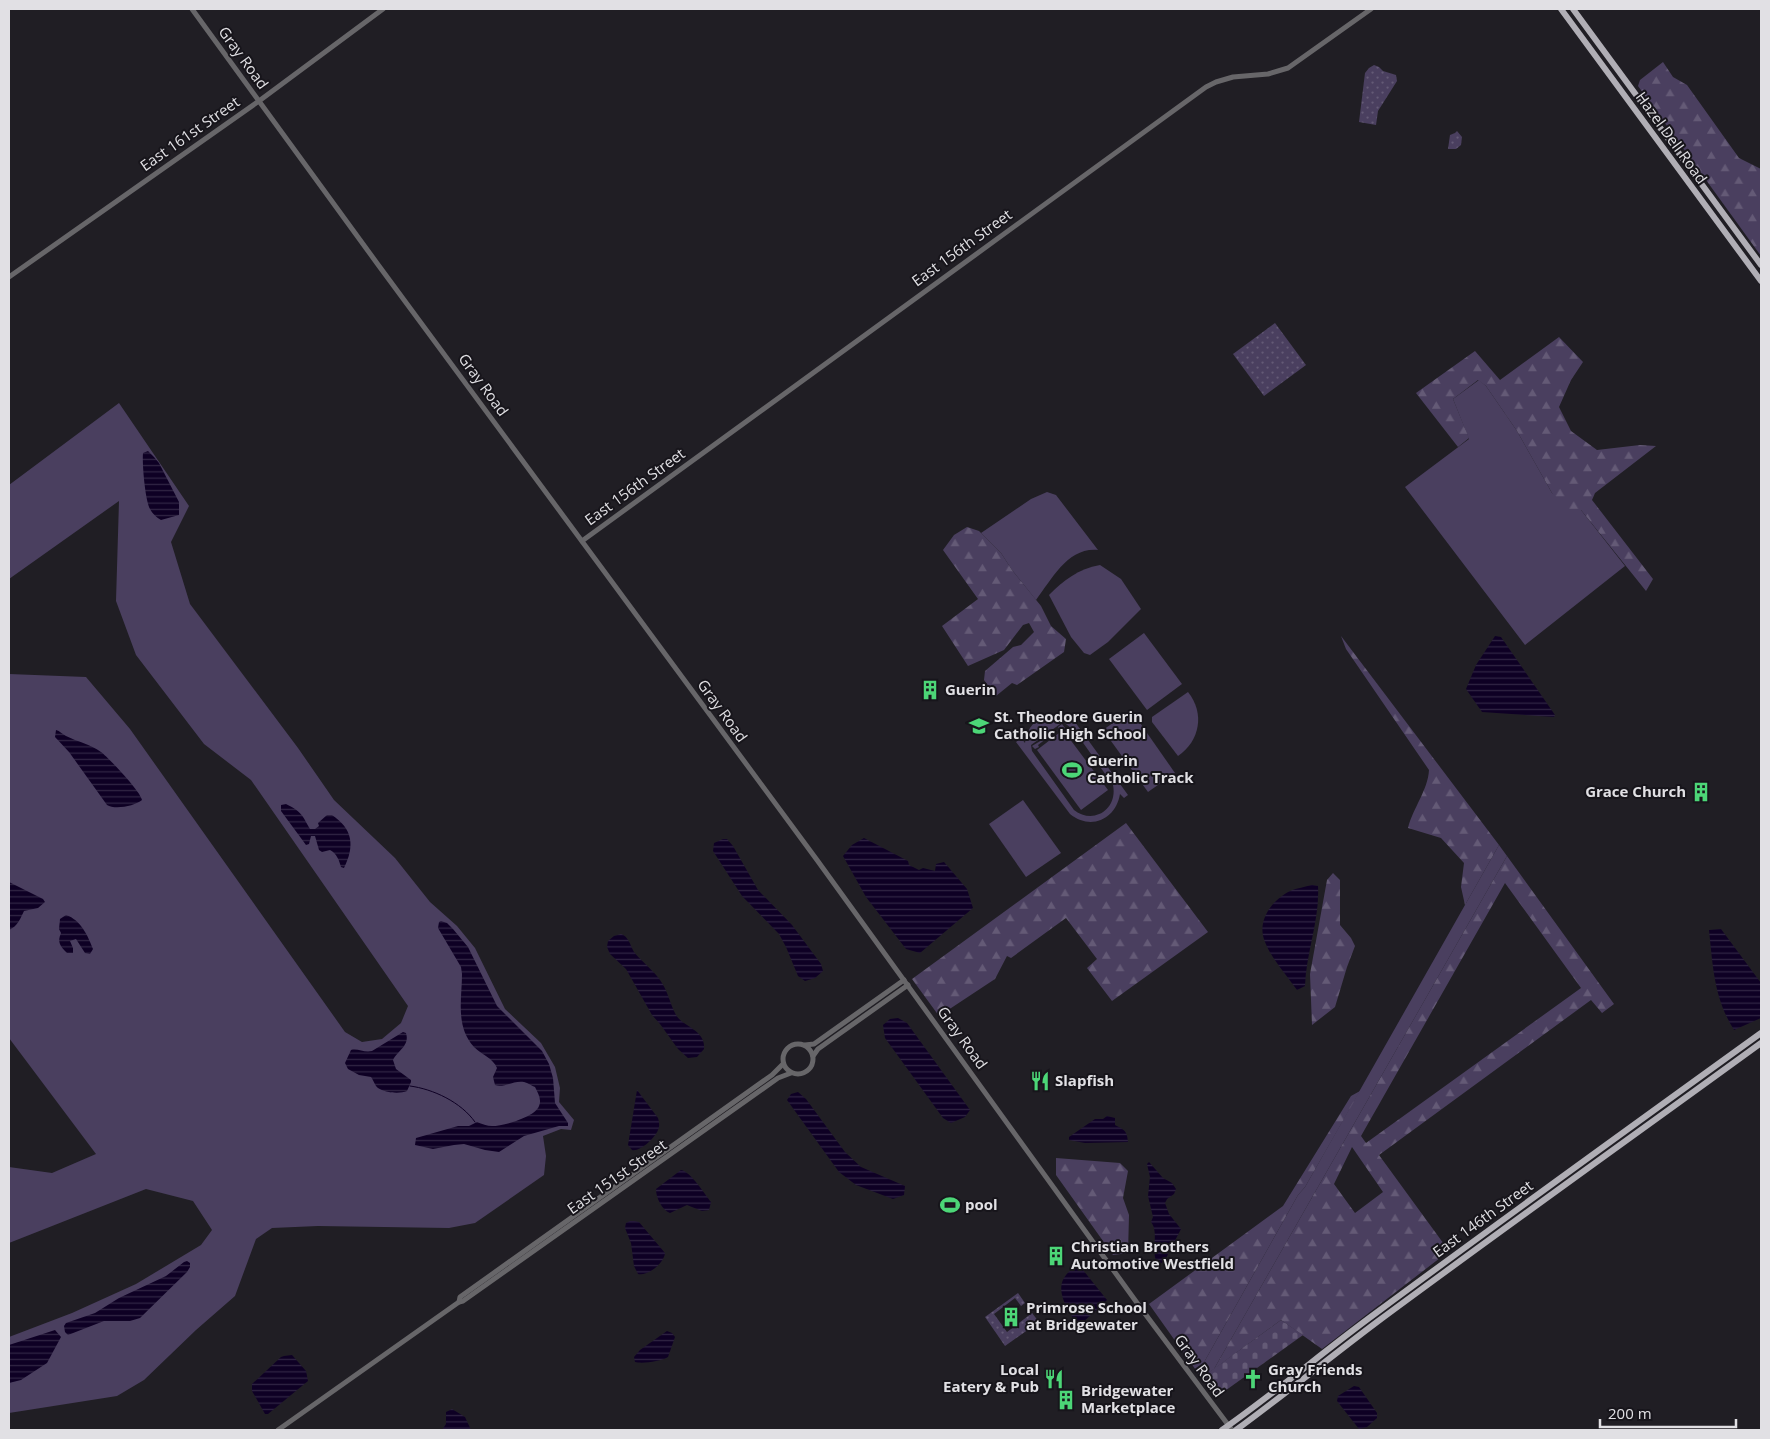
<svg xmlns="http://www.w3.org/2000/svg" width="1770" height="1439" viewBox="0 0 1770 1439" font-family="'Open Sans',sans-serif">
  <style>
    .green { fill: #4a3f5f; fill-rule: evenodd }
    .forest { fill: url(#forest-firs); fill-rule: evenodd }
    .cemetery { fill: url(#cemetery-stones) }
    .park { fill: url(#park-dots) }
    .water { fill: url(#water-rules) }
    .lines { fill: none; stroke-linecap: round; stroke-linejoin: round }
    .stream { stroke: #0e0024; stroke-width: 1 }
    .minor { stroke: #676669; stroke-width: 5 }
    .major { stroke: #b0aeb5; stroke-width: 6 }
    .labels { text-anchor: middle; stroke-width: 4; stroke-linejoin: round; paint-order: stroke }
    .street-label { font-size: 15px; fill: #e1e0e4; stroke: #17151b }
    .poi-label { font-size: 15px; font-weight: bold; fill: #e1e0e4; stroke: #17151b; text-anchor: start }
  </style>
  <defs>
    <pattern id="forest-firs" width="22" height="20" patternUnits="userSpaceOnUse" patternTransform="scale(1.25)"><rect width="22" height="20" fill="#4a3f5f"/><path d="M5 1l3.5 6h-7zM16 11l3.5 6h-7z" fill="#645a76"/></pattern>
    <pattern id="cemetery-stones" width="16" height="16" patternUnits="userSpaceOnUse" patternTransform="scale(1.25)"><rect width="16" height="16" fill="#4a3f5f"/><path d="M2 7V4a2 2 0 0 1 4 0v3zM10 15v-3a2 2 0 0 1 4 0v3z" fill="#645a76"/></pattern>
    <pattern id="park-dots" width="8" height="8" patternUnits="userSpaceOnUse" patternTransform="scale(1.25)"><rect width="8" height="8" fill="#4a3f5f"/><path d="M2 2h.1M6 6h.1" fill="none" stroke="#645a76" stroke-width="1.8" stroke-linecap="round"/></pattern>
    <pattern id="water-rules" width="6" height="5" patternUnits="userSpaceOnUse" patternTransform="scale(1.25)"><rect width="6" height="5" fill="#0e0024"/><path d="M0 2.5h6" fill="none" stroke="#312544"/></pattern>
  </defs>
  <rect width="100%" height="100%" fill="#201e24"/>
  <g class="green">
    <polygon points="1479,380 1486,386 1517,431 1552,493 1581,510 1625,566 1525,645 1405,487 1469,439 1453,399"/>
    <polygon points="119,403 189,506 171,542 190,604 298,748 334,800 395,858 430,902 457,926 475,948 505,1009 541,1043 555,1067 560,1088 559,1102 574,1120 571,1130 561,1129 543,1136 546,1156 544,1175 475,1223 449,1228 318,1226 272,1228 256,1239 235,1296 196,1330 144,1380 117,1396 9,1413 9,1337 72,1313 136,1284 201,1245 212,1230 193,1201 146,1189 9,1243 9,1167 52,1173 96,1154 9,1038 9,674 86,677 130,729 345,1032 362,1042 382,1039 401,1023 408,1006 251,780 204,744 136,655 116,601 119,501 9,579 9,485"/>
    <path d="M1047 492 1056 495 1098 550C1068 547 1052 579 1036 600L1012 570 1001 553 981 533 1031 499Z"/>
    <path d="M1100 565 1121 579 1141 609 1108 642 1090 655 1084 653 1071 637 1049 595C1064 580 1078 569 1100 565Z"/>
    <polygon points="1144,633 1182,684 1147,710 1109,659"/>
    <path d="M1188 692C1205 713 1200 741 1178 756L1152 722V717Z"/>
    <polygon points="1131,710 1175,773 1148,792 1103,730"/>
    <path d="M1051 714 1066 717 1075 722 1128 795 1124 798 1120 794C1116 819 1091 831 1070 814L1016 742 1021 738 1025 743C1027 727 1036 718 1051 714ZM1063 722 1074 730 1113 785C1118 810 1093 825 1074 810L1032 751 1031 745 1045 735 1047 737 1032 746 1035 749 1039 747 1038 745 1059 729 1061 731 1065 728 1062 724 1058 727 1059 729 1048 736 1050 734 1049 732Z"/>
    <polygon points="1063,730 1108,790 1081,810 1037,750"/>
    <polygon points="1023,800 1061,853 1026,877 989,824"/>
    <polygon points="1499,845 1507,856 1214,1369 1201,1378 1198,1373 1298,1195 1305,1187"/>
  </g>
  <g class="forest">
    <polygon points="1663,62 1673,77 1687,85 1739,158 1761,169 1761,256 1638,86 1640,80"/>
    <polygon points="1559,337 1583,362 1571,380 1559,407 1571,431 1597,450 1640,445 1656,446 1595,493 1592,500 1653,579 1646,591 1581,510 1569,510 1552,493 1517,431 1486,386 1478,380 1453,399 1469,438 1458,447 1416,393 1475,351 1500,380"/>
    <polygon points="967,527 979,531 1001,553 1012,570 1041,606 1051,626 1066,639 1064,652 1017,685 1012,683 996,696 984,680 985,671 1013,647 1021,645 1034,632 1029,623 1023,625 1004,650 968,666 942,626 978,599 943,550 954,535"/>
    <path d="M1341 636 1499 845 1465 905 1461 887 1464 863 1441 838 1408 828C1413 808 1428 790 1429 770L1346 649Z"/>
    <polygon points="1126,823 1208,932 1112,1001 1087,968 1097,959 1066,918 1011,958 1007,956 995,979 939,1016 912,979"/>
    <path d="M1507 856 1614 1004 1602 1013 1591 1000 1379 1155 1449 1251 1322 1349 1281 1320 1214 1369ZM1505 883 1581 988 1366 1143 1361 1136ZM1352 1147 1383 1192 1355 1213 1334 1184Z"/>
    <polygon points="1333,873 1340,880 1340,925 1351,938 1355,946 1347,967 1335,1007 1312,1025 1310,974 1327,880"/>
    <polygon points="1360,1091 1305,1187 1298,1195 1198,1373 1149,1304 1283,1206 1351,1096"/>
    <polygon points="1056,1158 1120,1163 1128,1171 1123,1198 1129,1215 1128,1253 1113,1255 1056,1175"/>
  </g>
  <polygon class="cemetery" points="1281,1320 1303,1335 1215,1398 1201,1378"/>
  <g class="park">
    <polygon points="1374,65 1379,67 1383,71 1396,75 1397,81 1378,111 1376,125 1359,122 1365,73 1369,68"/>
    <polygon points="1457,131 1462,137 1461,145 1456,149 1448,149 1450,135 1455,133"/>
    <polygon points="1275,323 1306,365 1264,396 1233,354"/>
    <polygon points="1018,1293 1025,1303 1021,1306 1015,1298 994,1314 1007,1332 1032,1313 1039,1322 1005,1346 985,1317"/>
  </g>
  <g class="water">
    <path d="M148 451 154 457 159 463 179 502V515L161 520C157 518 152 513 150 509 145 500 142 463 143 453Z"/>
    <polygon points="1495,636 1501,637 1555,715 1554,717 1482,712 1466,689 1476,665"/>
    <path d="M56 730C60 731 62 734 66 736 78 742 90 744 101 752 109 758 141 792 142 800 135 806 115 810 107 805L69 752 55 737Z"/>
    <path d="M286 804C302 812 302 815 310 829H315L319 826 318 823 327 815H332C353 829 355 846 344 868L341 867C339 860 337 854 330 850L322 852 319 850 315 836H311L309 844 306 845 281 811V805Z"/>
    <polygon points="864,838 908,861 909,865 919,870 923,868 935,871 936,864 944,862 967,889 973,908 920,953 906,949 866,897 843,856 852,845"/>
    <polygon points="723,839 727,839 733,846 758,890 792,925 821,964 823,971 815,978 805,981 798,976 786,947 779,934 742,896 713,851 714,843"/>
    <path d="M9 882 43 899 45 902 38 908 24 911C20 919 18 926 9 930Z"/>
    <path d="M1312 885 1318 886C1320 919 1306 953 1305 986L1297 990C1287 976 1271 958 1265 942 1256 921 1272 900 1290 891 1297 888 1305 887 1312 885Z"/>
    <path d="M66 915C81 920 88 936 93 949L90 954 85 953 76 939 70 941 73 948V953H67C60 946 57 942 61 933L59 929 60 919Z"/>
    <path d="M441 921 447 923 453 929 468 947 497 1006 542 1051 549 1064 553 1078 555 1103 568 1123V1126H559L524 1136 499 1152 485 1150 464 1144 454 1145 433 1149 415 1145 416 1138 458 1126H469L477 1122C482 1124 487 1126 492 1126 504 1126 535 1117 539 1106 542 1100 538 1093 535 1087 532 1086 528 1083 524 1082 514 1080 504 1088 495 1085L493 1077 497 1068C493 1058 482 1055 474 1047 455 1026 462 999 462 974L461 967 438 928 439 922Z"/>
    <path d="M1721 929 1761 983V1018L1734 1030C1714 998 1713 967 1709 930Z"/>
    <path d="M621 934C629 937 630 945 634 952 642 962 653 970 660 980 668 991 670 1004 676 1015 683 1027 706 1030 704 1049L697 1057 688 1058 678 1049 660 1024 652 1015 626 969 610 954 607 947 608 941 614 936Z"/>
    <polygon points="898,1018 907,1023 970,1110 965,1117 951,1123 943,1118 885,1038 883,1025 890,1019"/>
    <path d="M403 1032 406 1033C410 1046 398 1050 393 1060L396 1069 411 1080V1082L407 1091C400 1094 385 1093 378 1088 375 1086 374 1081 371 1077L359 1075 348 1069 345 1063 351 1050C358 1048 364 1053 372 1051Z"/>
    <path d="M637 1090 658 1118C659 1121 660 1127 658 1130 655 1138 640 1152 632 1150L628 1145Z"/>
    <polygon points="798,1092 806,1099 845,1152 861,1167 905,1186 904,1195 893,1199 856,1185 839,1172 787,1100 791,1094"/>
    <path d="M1107 1116 1115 1118V1125C1125 1130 1127 1131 1128 1142L1085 1143 1069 1140V1137L1095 1119H1103Z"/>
    <path d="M1149 1162 1163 1178 1172 1183 1176 1189 1174 1194 1167 1199 1165 1203 1169 1214 1181 1229 1165 1260 1159 1265C1149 1255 1160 1233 1151 1222L1153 1217 1148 1196 1150 1177 1147 1164Z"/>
    <path d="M681 1170C691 1172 704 1193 711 1202L709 1210 702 1211 687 1205 670 1213C662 1210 656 1198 656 1189Z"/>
    <path d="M630 1221H634L639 1222 665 1253C664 1263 649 1276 638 1274L634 1266 631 1243 625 1228 626 1223Z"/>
    <polygon points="187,1261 190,1263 190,1267 187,1272 140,1318 130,1321 104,1321 68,1335 65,1332 64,1326 66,1323 95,1313 119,1298 166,1276 184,1262"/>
    <path d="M1079 1265 1107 1300 1080 1325C1075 1322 1073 1318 1070 1313 1058 1293 1056 1277 1079 1265Z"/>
    <polygon points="55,1330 61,1337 47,1363 21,1380 9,1383 9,1345"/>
    <path d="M667 1331 672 1333 675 1337 668 1357C661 1361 643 1364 635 1362L634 1357 640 1350Z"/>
    <polygon points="292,1355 306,1371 308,1381 268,1414 265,1414 252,1391 252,1384 281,1357 284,1356"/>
    <polygon points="1354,1386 1359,1387 1377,1413 1377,1418 1367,1427 1359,1429 1337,1401 1338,1396"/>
    <polygon points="452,1409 465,1417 471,1430 442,1430 446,1424 446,1412"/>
  </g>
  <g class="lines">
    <path class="stream" d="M410 1086C433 1089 461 1102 475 1122"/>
    <g class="minor">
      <polyline points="192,9 379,266 817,860 1140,1307 1232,1430"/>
      <polyline points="9,277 259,101 383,9"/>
      <polyline points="582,541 1206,87 1216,82 1233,77 1268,74 1288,68 1371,9"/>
      <circle cx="798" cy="1059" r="15"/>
      <polyline points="805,1045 814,1044 904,980"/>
      <polyline points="813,1056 818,1049 908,985"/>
      <polyline points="459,1302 460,1297 772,1075 783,1064"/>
      <polyline points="278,1430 459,1302 463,1301 778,1078 791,1073"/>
    </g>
    <g class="major">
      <polyline points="1561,9 1761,281"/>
      <polyline points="1573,9 1761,265"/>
      <path d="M1222 1430C1275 1393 1324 1351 1376 1313 1503 1219 1632 1126 1761 1033"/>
      <path d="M1236 1430C1284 1395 1329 1358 1377 1322 1504 1228 1633 1136 1761 1043"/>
    </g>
  </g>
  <defs>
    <symbol id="building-bare" viewBox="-9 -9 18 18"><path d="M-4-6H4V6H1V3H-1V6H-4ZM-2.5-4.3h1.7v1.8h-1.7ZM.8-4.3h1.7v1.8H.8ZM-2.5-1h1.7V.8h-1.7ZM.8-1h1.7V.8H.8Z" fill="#4cd677" stroke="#17151b" stroke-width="2.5" paint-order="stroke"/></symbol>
    <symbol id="school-bare" viewBox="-9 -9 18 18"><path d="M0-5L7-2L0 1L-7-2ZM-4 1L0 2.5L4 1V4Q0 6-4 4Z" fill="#4cd677" stroke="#17151b" stroke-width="2.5" paint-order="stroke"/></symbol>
    <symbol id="stadium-bare" viewBox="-9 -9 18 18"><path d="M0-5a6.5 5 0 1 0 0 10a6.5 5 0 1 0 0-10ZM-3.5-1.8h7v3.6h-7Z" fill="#4cd677" stroke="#17151b" stroke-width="2.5" paint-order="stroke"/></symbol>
    <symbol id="restaurant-bare" viewBox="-9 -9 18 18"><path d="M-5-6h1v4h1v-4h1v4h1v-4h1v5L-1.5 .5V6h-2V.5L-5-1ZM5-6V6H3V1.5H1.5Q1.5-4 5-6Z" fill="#4cd677" stroke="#17151b" stroke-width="2.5" paint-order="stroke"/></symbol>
    <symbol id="church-bare" viewBox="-9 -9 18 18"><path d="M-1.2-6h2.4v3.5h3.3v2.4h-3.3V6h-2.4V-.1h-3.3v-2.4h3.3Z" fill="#4cd677" stroke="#17151b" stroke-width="2.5" paint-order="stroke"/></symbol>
  </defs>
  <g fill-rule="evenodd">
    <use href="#building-bare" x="916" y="676" width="28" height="28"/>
    <use href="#school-bare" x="965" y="712" width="28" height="28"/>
    <use href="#stadium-bare" x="1058" y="756" width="28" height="28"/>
    <use href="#building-bare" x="1687" y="778" width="28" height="28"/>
    <use href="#restaurant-bare" x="1026" y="1067" width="28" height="28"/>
    <use href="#stadium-bare" x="936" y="1191" width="28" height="28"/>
    <use href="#building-bare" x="1042" y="1242" width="28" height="28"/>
    <use href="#building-bare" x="997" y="1303" width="28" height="28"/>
    <use href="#restaurant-bare" x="1040" y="1365" width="28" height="28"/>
    <use href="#church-bare" x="1239" y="1365" width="28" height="28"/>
    <use href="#building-bare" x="1052" y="1386" width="28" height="28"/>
  </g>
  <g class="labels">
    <g class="street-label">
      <text transform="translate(243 58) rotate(54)" y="5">Gray Road</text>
      <text transform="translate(190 134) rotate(-35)" y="5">East 161st Street</text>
      <text transform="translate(1671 138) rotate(54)" y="5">Hazel Dell Road</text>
      <text transform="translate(962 248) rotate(-36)" y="5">East 156th Street</text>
      <text transform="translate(483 385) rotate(54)" y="5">Gray Road</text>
      <text transform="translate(635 487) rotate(-36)" y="5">East 156th Street</text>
      <text transform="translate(722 711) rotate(54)" y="5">Gray Road</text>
      <text transform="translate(962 1038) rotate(54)" y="5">Gray Road</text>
      <text transform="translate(617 1177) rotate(-35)" y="5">East 151st Street</text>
      <text transform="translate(1483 1219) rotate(-36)" y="5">East 146th Street</text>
      <text transform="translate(1199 1366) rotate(54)" y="5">Gray Road</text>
    </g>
    <g class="poi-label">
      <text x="945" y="695">Guerin</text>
      <text x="994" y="722">St. Theodore Guerin<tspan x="994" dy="17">Catholic High School</tspan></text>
      <text x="1087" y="766">Guerin<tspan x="1087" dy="17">Catholic Track</tspan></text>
      <text x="1686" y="797" text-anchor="end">Grace Church</text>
      <text x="1055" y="1086">Slapfish</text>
      <text x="965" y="1210">pool</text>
      <text x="1071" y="1252">Christian Brothers<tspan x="1071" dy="17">Automotive Westfield</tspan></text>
      <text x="1026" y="1313">Primrose School<tspan x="1026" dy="17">at Bridgewater</tspan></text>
      <text x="1039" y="1375" text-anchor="end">Local<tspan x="1039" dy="17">Eatery &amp; Pub</tspan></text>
      <text x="1268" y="1375">Gray Friends<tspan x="1268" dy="17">Church</tspan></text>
      <text x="1081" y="1396">Bridgewater<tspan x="1081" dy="17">Marketplace</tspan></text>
    </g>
  </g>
  <rect width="1770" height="1439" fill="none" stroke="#e1e0e4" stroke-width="20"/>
  <path d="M1600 1419v8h136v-8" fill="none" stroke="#e1e0e4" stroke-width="2.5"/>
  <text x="1608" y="1419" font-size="15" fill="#e1e0e4" stroke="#17151b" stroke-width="4" paint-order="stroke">200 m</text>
</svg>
